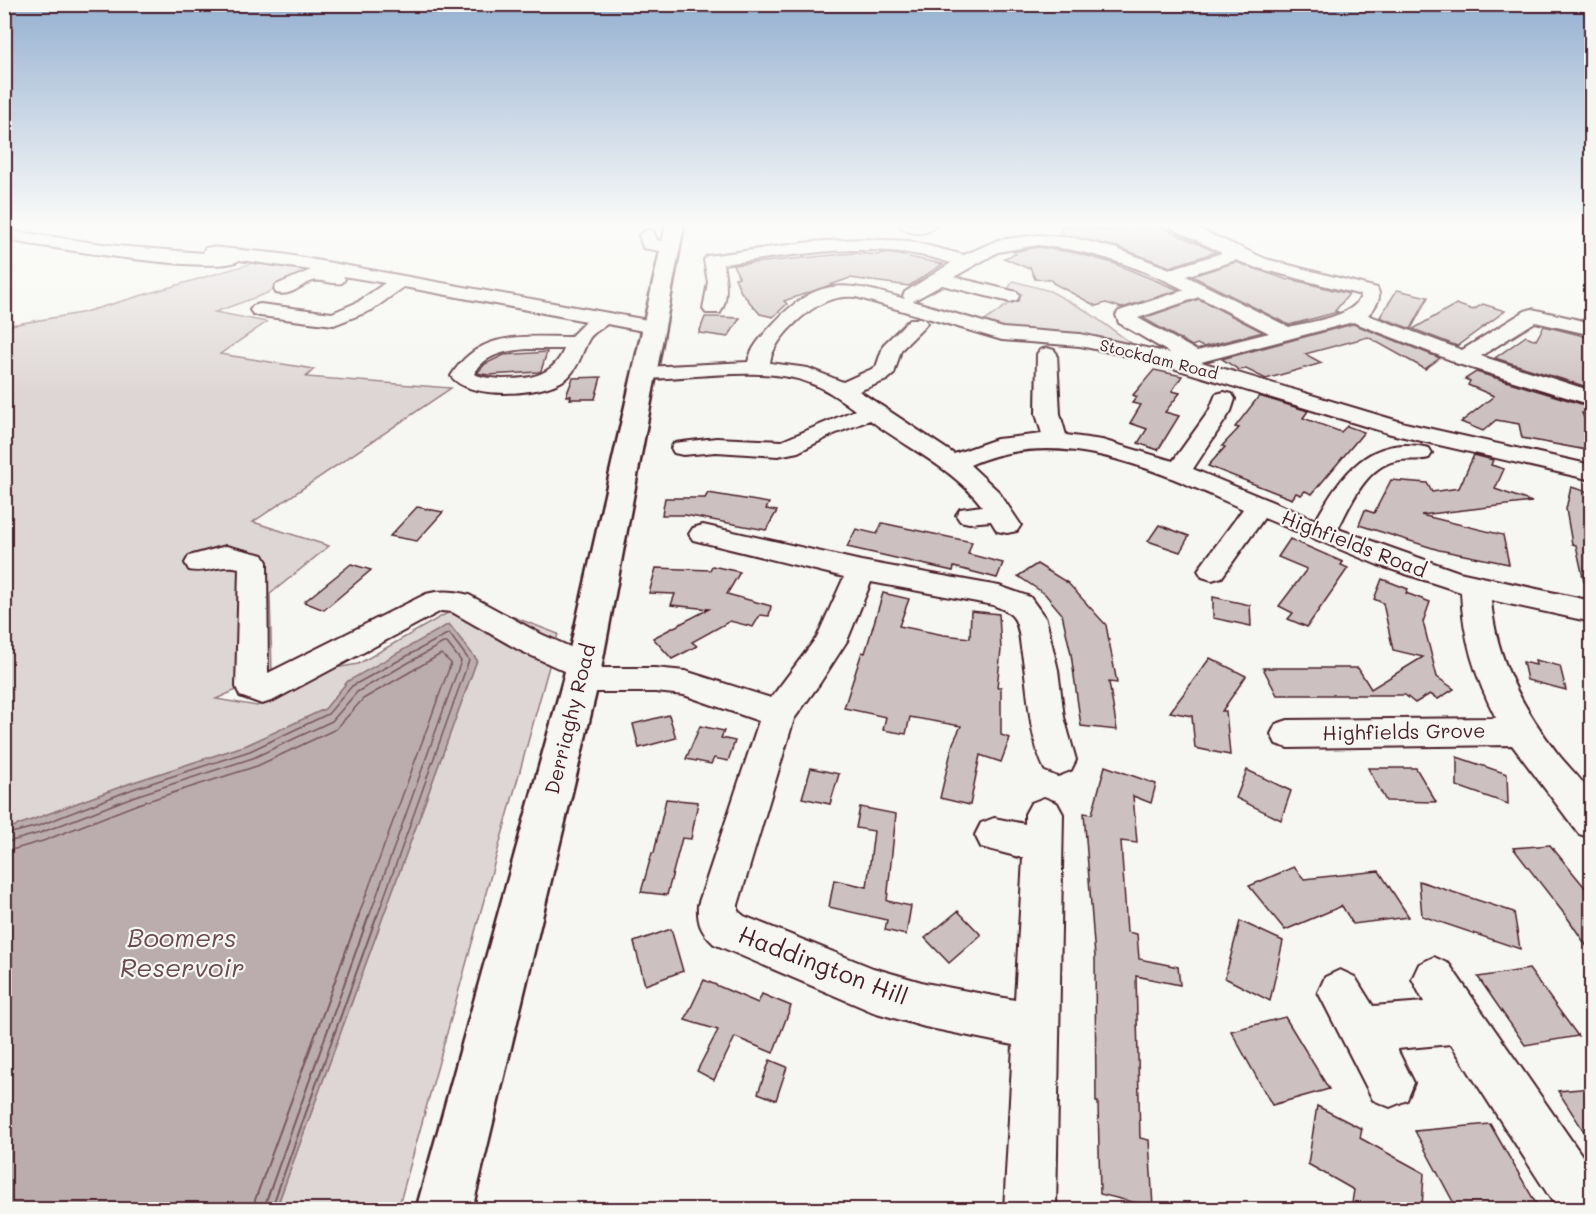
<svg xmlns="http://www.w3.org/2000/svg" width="1596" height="1214" viewBox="0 0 1596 1214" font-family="Mali,sans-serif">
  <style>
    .green { fill: #ddd6d5; stroke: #947a80; stroke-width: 1.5 }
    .water { fill: #bbadae; stroke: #8e747a; stroke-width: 1.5 }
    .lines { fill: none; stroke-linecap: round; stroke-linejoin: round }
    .shore-far1 { stroke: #77585f; stroke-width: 1.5 }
    .shore { stroke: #77585f; stroke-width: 2 }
    .building { fill: #ccc1c0; stroke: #4a1f2b; stroke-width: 1.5 }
    .minor-casing { stroke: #4a1f2b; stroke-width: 4 }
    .major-casing { stroke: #4a1f2b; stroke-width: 5 }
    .minor { fill: #f6f6f2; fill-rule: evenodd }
    .major { fill: #f6f6f2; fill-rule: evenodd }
    .labels { text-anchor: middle; stroke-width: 4.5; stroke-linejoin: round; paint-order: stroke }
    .far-street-label { font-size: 16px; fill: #4a1f2b; stroke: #f6f6f2 }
    .street-label { font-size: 20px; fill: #4a1f2b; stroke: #f6f6f2 }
    .near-street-label { font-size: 24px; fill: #4a1f2b; stroke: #f6f6f2 }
    .near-water-label { font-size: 26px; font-style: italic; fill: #6c4a52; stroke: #f6f6f2 }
  </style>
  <rect width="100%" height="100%" fill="#f6f6f2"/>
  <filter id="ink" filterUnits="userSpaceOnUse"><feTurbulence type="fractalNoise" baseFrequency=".0167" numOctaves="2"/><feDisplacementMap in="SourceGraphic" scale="12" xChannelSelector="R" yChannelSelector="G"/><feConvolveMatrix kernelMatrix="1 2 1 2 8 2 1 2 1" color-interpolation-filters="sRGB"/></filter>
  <g filter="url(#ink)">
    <g class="green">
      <polygon points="260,261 316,269 265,294 215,312 267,322 220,354 314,369 306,377 451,388 253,522 329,546 270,594 272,674 216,699 257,706 324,670 358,664 470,600 558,634 398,1209 276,1209 477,660 348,681 325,709 247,745 131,783 5,830 5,326 81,313"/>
      <polygon points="1013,281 1050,291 1085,310 1131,343 1129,347 1014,332 979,325 1022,294 1008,289"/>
    </g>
    <polygon class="water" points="449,624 477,660 276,1209 5,1209 5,830 131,783 247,745 325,709 348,681"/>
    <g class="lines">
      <g class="shore-far1">
        <polyline points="4,835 38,826 133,789 250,751 328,714 352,686 449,633 469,660 377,917"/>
        <polyline points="4,843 40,833 135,796 253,758 332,721 357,692 443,643 447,643 461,661 369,917"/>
        <polyline points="4,852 43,841 138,804 257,766 336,729 363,699 441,654 451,663 358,917"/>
      </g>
      <g class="shore">
        <polyline points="254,1210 255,1200 359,915"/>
        <polyline points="263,1210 369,915"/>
        <polyline points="271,1210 377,915"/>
      </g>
    </g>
    <g class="building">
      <polygon points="1073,225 1109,231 1133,225 1138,228 1157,225 1216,252 1170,267 1118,247 1060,235 1062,226"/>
      <polygon points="1038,247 1076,253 1113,263 1179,290 1122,308 1106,303 1096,306 1053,283 1051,280 1035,279 1030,267 1027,268 1004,258 1016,254 1013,252"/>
      <polygon points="854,253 879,255 880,253 894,254 943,264 909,286 850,278 784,301 787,304 773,317 760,314 741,292 735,278 739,277 733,265"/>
      <polygon points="1236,262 1288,280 1290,279 1349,294 1335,311 1338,312 1289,325 1192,276"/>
      <polygon points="1397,290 1428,297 1411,329 1380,317"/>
      <polygon points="1199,299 1263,332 1203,347 1197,344 1192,346 1143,318"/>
      <polygon points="1456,304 1473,310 1483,304 1505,311 1457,346 1413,329"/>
      <polygon points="705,317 717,317 740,318 728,337 699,333"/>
      <polygon points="1353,324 1440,358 1425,369 1368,337 1305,354 1322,363 1266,379 1246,369 1239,370 1222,359"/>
      <polygon points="1544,326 1592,338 1592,383 1587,387 1495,358 1526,336 1536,340"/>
      <polygon points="547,352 541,371 538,372 488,375 477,373 485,364 504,355"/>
      <polygon points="1154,370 1182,376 1172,391 1180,393 1165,412 1179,416 1158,450 1138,443 1147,429 1130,423 1141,405 1132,403 1137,397 1133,395"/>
      <polygon points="1476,372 1588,406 1590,415 1582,413 1592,436 1592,451 1522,438 1519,424 1496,420 1483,431 1461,422 1494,396 1468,385 1470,381 1465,379"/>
      <polygon points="601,377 595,399 570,399 571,396 566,396 573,378"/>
      <polygon points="1259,396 1308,411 1303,418 1341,432 1347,426 1364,432 1312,494 1305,491 1301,495 1296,493 1292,499 1208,466 1225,447 1222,446 1239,428 1235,427"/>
      <polygon points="1474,455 1493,460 1491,465 1504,469 1495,489 1532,502 1421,515 1503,535 1509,564 1439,550 1359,525 1365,510 1374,513 1391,480 1427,483 1432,492 1459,488"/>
      <polygon points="1571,487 1592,493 1590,516 1592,581 1584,582 1576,545 1572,544 1566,509"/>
      <polygon points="708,493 769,503 766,509 777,511 766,530 685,515 662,515 665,498 705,498"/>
      <polygon points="417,507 443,512 417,541 390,536"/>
      <polygon points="882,523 972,542 968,554 1003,563 997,578 954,567 953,571 847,547 856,529 877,534"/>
      <polygon points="1159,525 1189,536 1180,552 1148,541"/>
      <polygon points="1290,539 1343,562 1341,565 1348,568 1307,627 1288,619 1293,613 1279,606 1307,569 1278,557"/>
      <polygon points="351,564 371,570 324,610 304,602"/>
      <polygon points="1037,564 1068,583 1106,625 1117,683 1109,682 1117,730 1081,726 1071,654 1062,614 1045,594 1018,576"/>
      <polygon points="712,566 740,572 727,594 771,606 769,616 760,615 753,627 730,621 692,642 697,646 672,659 653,638 709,609 671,605 675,594 649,593 656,568 710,570"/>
      <polygon points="1382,579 1408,589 1406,593 1430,602 1423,622 1437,677 1454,689 1438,699 1430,694 1415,703 1405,695 1277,695 1263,668 1358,668 1371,689 1423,657 1393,650 1383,603 1374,599"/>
      <polygon points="883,593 909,599 899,626 944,635 970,638 971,611 999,614 1001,650 997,687 1001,687 1001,735 1010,738 1001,762 980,755 970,805 940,798 953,743 961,726 910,717 906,734 883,730 886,717 844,708 862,652 865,653"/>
      <polygon points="1213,597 1250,605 1251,626 1213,618"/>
      <polygon points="1210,658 1246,676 1222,711 1226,711 1230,755 1195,748 1192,716 1170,712"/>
      <polygon points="1535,660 1560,666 1566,690 1527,680 1523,662 1536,665"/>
      <polygon points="669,715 676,738 639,748 633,724"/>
      <polygon points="700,726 724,731 721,738 735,741 728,761 714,758 711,764 686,759"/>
      <polygon points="1457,757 1507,774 1508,804 1457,786"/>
      <polygon points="1105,766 1156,784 1151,803 1133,796 1137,843 1121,841 1127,932 1137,934 1139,959 1178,967 1180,985 1136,976 1140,1138 1149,1140 1153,1207 1100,1194 1098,1102 1096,1102 1095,957 1084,813 1092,814"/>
      <polygon points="811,768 839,774 830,804 802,798"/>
      <polygon points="1368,768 1416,768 1436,802 1386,801"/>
      <polygon points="1247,770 1291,791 1281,820 1236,798"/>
      <polygon points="666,799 698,802 691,839 682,838 667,895 641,892 652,853 654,853"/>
      <polygon points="860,807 896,814 887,901 911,906 906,935 885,930 887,920 829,907 834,880 867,887 874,831 856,828"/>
      <polygon points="1550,845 1592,896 1592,954 1569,920 1513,848"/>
      <polygon points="1294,867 1304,879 1379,871 1409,917 1353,924 1342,906 1285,930 1249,886"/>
      <polygon points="1419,881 1514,912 1520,949 1422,916"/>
      <polygon points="958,911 981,935 949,963 925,938"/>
      <polygon points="1240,921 1283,941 1270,1001 1225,978"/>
      <polygon points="671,929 683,971 645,985 634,942"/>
      <polygon points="1529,969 1578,1036 1525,1045 1478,977"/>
      <polygon points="704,980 758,1003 762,994 791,1006 773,1053 735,1037 714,1080 697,1071 718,1030 685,1020"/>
      <polygon points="1285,1017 1329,1089 1272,1105 1231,1031"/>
      <polygon points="770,1060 787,1067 776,1100 758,1093"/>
      <polygon points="1592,1088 1592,1144 1558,1091"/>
      <polygon points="1317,1106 1362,1129 1360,1138 1424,1173 1422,1209 1351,1209 1354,1190 1308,1164"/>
      <polygon points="1490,1124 1538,1207 1457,1209 1415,1131"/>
    </g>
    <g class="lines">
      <defs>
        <g id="minor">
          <path d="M899 225H937C927 236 909 236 899 225Z"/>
          <path d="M1170 225H1190L1266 259 1377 288C1383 298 1375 308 1368 315L1462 350 1525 311 1532 309 1592 323V335L1535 322 1481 356 1592 391V405L1455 363 1453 361 1353 322 1201 362 1405 423 1592 465V480L1391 434 1143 359 1080 346 1002 340 856 297C846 296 837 297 827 301 807 309 772 340 770 363L808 368 843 382 876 367 884 344 910 319H924L927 323 924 327 901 350 894 374 887 380 859 391 954 454 997 439 1042 434 1036 414 1037 354 1040 350 1047 348 1054 350 1057 354 1060 414 1066 435 1102 440 1173 461 1209 411 1216 394 1224 392 1232 394 1235 399 1231 411 1193 469 1316 520C1341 475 1370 433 1429 448L1432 453 1429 458C1418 461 1406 458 1395 461 1366 467 1350 505 1338 529L1459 572 1592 601V622L1491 600C1496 660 1522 707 1558 754 1568 767 1582 779 1590 793 1594 800 1592 828 1592 838L1579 834 1512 745 1288 748 1276 744 1271 734 1276 724 1288 720 1496 718C1475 677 1463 638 1461 592L1378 565 1264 518 1222 577 1212 580 1202 577 1198 570 1243 509C1157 471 1063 424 970 465L998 491 1021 525 1017 531 1007 533 997 531 991 521 969 523 960 521 956 515 960 509 982 506C953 468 907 448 870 420L834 434 798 452 778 456 716 452 683 455 674 453 671 448 674 443 716 438 782 441 855 410C840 399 825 388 807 382 763 366 692 378 645 379L637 378 634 373 637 368 645 367 748 362C751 347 763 335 773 324 819 275 847 282 905 299L903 296 905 292 951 263C876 238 799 255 723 264 726 279 729 300 720 313H706L703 309 708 282 704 260 707 256 811 242 860 239 909 241 964 255 998 240 1038 235 1074 238 1117 249 1170 269 1222 253 1172 228ZM1038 245C1090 250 1138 266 1185 290L1119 311 1116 315 1119 323 1170 353 1080 334 1003 328 913 301 942 285 1010 302 1017 300 1019 296 1017 292 954 277 998 252ZM1236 260 1254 267 1361 295C1356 317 1308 322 1289 327L1186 276ZM1199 297 1269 333 1197 351 1138 318Z"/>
          <path d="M4 230 117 246 203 253 205 248 211 247 282 254 653 321 660 323 663 327 660 331 653 333 607 324C601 329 593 332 589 339 582 351 580 365 569 376 549 396 468 401 451 376 479 330 523 337 570 337L586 321 404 287 372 310 334 325 260 316 253 314 250 310 253 306 260 304 332 313 358 302 385 283 343 276 345 279 342 283C332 285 323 279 313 281 300 285 291 297 276 293L274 289 276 285 311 270 239 260C222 277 37 245 4 240ZM527 349H564C553 377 529 379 502 379 492 378 482 378 474 374 485 354 506 351 527 349Z"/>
          <polygon points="647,230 653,231 657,240 677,244 680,248 677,252 671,253 643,248 639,235"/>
          <path d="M703 525 861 561 999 586 1030 597 1046 619 1058 670 1064 717 1076 760 1071 770 1058 775 1045 770C1027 733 1029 688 1021 648 1020 639 1019 628 1015 620 1010 611 1002 609 993 605L871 582 847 641 820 683 794 719 738 905V911L744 916 873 968 925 983 1015 1000 1023 858 981 847 975 835 981 823 994 818 1025 824V814L1031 803 1044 798 1057 803 1063 814 1056 1210H1004L1013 1045 925 1027 873 1012 714 944C701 932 697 923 698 905L759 721 684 695 655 692H581L569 689 565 680 569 673 519 650 452 612 441 611 274 700 262 704 240 696 236 687 239 568C221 563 207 574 189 570L185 563 189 556 226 546 263 555 267 562 268 673 426 594C441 590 454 591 469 595L541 634 595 658 599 668H655L685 671 771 698 817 637 844 577 693 540 689 534 693 528Z"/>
          <polygon points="1434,957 1449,964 1592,1170 1592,1210 1558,1210 1451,1044 1397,1049 1414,1083 1407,1100 1390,1107 1373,1100 1318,992 1325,977 1340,970 1355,977 1373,1006 1424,1002 1412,979 1419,964"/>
        </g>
        <polygon id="major" points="666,225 684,225 599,680 472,1210 416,1210 563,680"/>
      </defs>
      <use href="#minor" class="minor-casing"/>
      <use href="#major" class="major-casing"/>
      <use href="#minor" class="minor"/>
      <use href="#major" class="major"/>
    </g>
  </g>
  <linearGradient id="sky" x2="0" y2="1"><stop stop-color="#96b1d1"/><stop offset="0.57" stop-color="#fbfbf9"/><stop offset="1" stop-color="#fbfbf9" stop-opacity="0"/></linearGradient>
  <rect width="1596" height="395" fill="url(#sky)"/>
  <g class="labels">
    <g class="far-street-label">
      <text transform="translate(1159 359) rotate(14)" y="6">Stockdam Road</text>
    </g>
    <g class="street-label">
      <text transform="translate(1354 544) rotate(21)" y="7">Highfields Road</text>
      <text transform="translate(570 719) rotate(-76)" y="7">Derriaghy Road</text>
      <text transform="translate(1404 732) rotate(-1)" y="7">Highfields Grove</text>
    </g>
    <g class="near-street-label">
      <text transform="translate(823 966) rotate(21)" y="8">Haddington Hill</text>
    </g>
    <g class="near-water-label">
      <text x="182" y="947">Boomers<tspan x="182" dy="30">Reservoir</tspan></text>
    </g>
  </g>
  <rect width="1596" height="1214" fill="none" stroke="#f6f6f2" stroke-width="24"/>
  <rect x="12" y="12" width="1572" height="1190" fill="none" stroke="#4a1f2b" stroke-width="2" filter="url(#ink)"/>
</svg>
